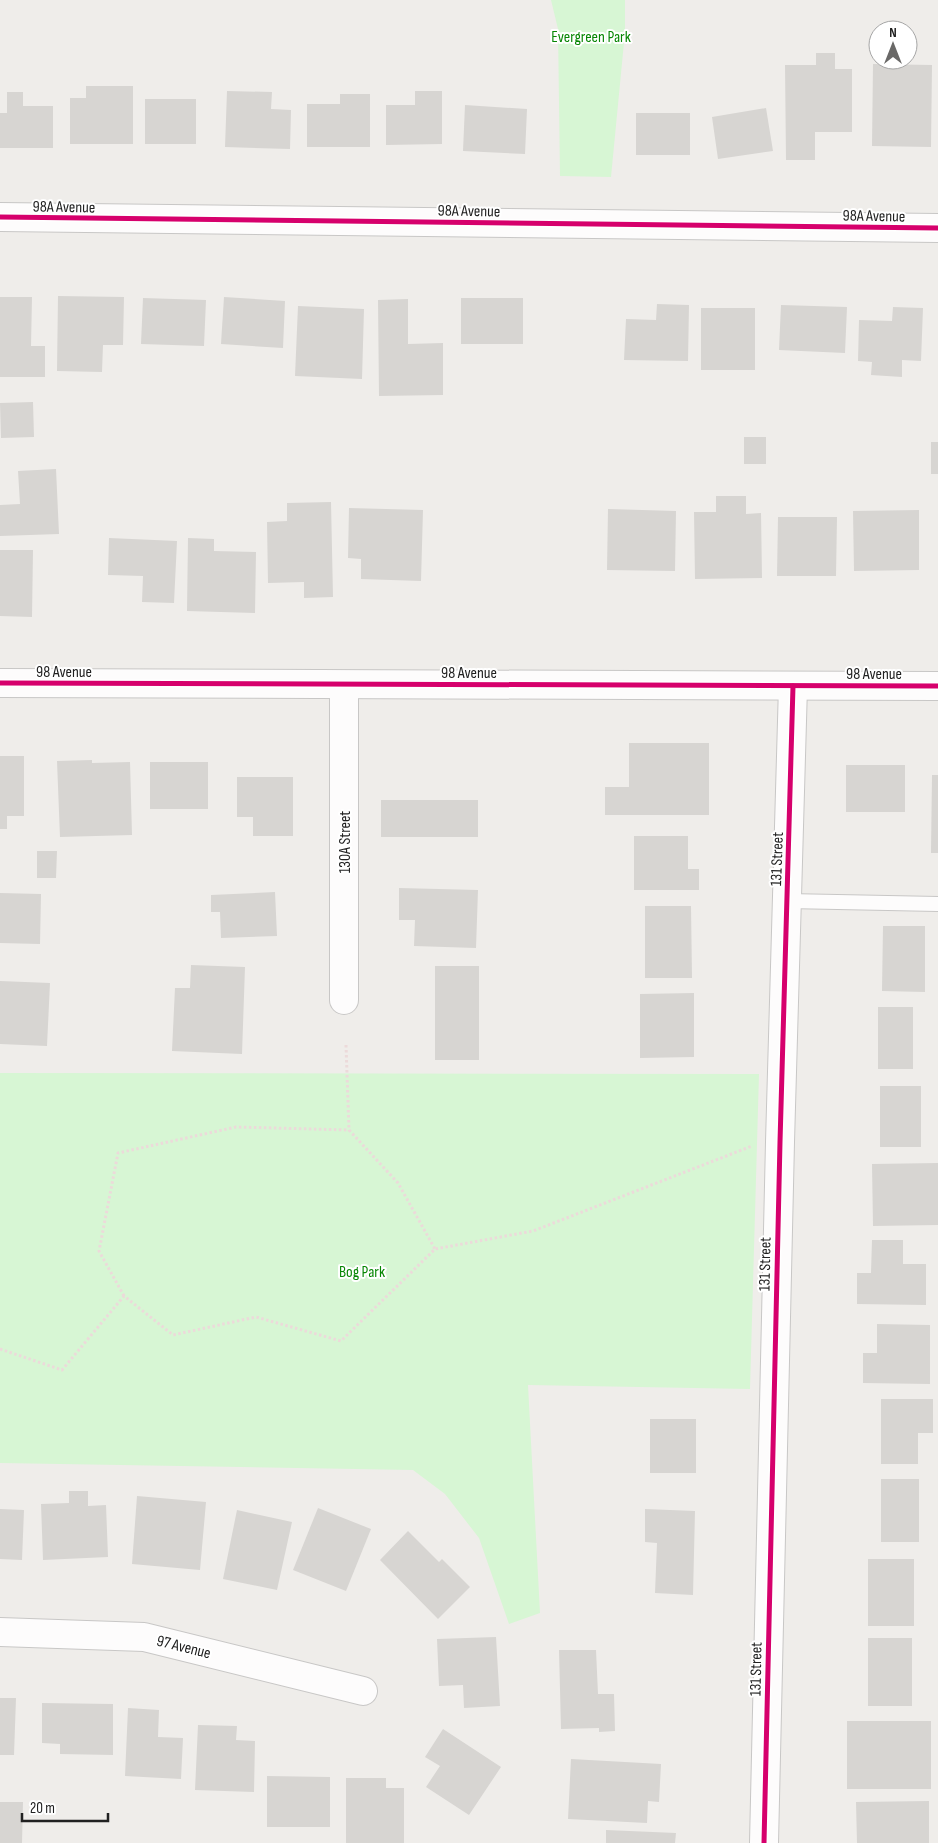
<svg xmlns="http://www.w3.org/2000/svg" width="938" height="1843" viewBox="0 0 938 1843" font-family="'Sofia Sans Condensed',sans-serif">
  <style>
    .park { fill: #d7f6d4 }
    .building { fill: #d7d5d2 }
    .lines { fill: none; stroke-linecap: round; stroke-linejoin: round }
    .lane-casing { stroke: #c8c7c6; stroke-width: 16 }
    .street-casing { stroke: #c8c7c6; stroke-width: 30 }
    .path { stroke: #ecdada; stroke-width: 3; stroke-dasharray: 2.5 2.5; stroke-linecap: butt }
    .lane { stroke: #fdfcfc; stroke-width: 14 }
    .street { stroke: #fdfcfc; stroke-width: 28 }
    .cycleway-casing { stroke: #fff; stroke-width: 8 }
    .cycleway { stroke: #d6006c; stroke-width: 5 }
    .labels { text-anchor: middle; stroke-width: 4; stroke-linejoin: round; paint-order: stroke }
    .park-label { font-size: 16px; fill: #068603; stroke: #fff }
    .street-label { font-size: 16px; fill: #212121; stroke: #fff }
  </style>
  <rect width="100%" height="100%" fill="#efedea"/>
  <g class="park">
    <polygon points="551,0 625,0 625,32 611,177 560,176 558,29"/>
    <polygon points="0,1073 759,1074 750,1389 528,1385 540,1613 509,1624 479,1538 445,1494 413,1470 0,1463"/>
  </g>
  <g class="building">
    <polygon points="816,53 835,53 835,69 852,69 852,132 815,132 815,160 786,160 785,65 816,65"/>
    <polygon points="873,64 932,65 931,147 872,146"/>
    <polygon points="86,86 133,86 133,144 70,144 70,98 86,98"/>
    <polygon points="227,91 272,92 271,109 291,110 290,149 225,147"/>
    <polygon points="415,91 442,91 442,144 386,145 386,105 415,105"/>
    <polygon points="7,92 23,92 23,106 53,106 53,148 0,148 0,113 7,113"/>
    <polygon points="340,94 370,94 370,147 307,147 307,104 340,104"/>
    <rect x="145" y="99" width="51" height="45"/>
    <polygon points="465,105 527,109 525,154 463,151"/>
    <polygon points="766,108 773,151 718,159 712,117"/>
    <rect x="636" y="113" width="54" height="42"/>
    <polygon points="58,296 124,297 123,345 103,345 102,372 57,371"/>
    <polygon points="0,297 32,297 31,346 45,346 45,377 0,377"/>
    <polygon points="224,297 285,301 283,348 221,344"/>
    <polygon points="143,298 206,300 204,346 141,344"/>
    <rect x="461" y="298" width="62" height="46"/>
    <polygon points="408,299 408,344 443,343 443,395 379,396 378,300"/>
    <polygon points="657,304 689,305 688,361 624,360 626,319 656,320"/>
    <polygon points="781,305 847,307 845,353 779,350"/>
    <polygon points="298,306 364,309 362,379 295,376"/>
    <polygon points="893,307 923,308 921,361 902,360 902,377 871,375 872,362 858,361 859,320 892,321"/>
    <rect x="701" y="308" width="54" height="62"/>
    <polygon points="33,402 34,437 1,438 0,403"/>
    <rect x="744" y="437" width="22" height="27"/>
    <rect x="931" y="442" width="7" height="32"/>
    <polygon points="56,469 59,534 0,536 0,505 20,504 18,471"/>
    <polygon points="716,496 746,496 746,514 761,513 762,578 695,579 694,512 716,512"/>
    <polygon points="331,502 333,597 304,598 304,582 268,583 267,522 287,521 287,503"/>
    <polygon points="349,508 423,510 421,581 361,579 361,559 348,558"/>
    <polygon points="608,509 676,511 675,571 607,570"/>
    <polygon points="919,510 919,570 854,571 853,511"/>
    <polygon points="778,517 837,517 836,576 777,576"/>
    <polygon points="109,538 177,541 174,603 142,602 143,576 108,575"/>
    <polygon points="188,538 214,539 214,551 256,552 255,613 187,611"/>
    <polygon points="0,550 33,550 32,617 0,616"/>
    <polygon points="629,743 709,743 709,815 605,815 605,787 629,787"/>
    <polygon points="0,756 24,756 24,816 7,816 7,829 0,829"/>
    <polygon points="92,760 92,763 130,762 132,835 60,837 57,761"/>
    <rect x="150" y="762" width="58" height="47"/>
    <rect x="846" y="765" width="59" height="47"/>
    <polygon points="932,775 938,775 938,853 931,853"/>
    <polygon points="237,777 293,777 293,836 253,836 253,817 237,817"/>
    <rect x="381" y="800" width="97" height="37"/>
    <polygon points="634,836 688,836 688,869 699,869 699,890 634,890"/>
    <polygon points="37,851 57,851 56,878 37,878"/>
    <polygon points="399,888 478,890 476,948 414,946 415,920 399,920"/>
    <polygon points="275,892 277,936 221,938 220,912 211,912 211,895"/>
    <polygon points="0,893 41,894 40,944 0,943"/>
    <polygon points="645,906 691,906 692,978 645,978"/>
    <polygon points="883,926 925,926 925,992 882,991"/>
    <polygon points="191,965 245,967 242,1054 172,1051 175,988 190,988"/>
    <rect x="435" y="966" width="44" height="94"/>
    <polygon points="0,981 50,983 47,1046 0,1044"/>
    <polygon points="694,993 694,1057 640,1058 640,994"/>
    <rect x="878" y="1007" width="35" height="62"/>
    <rect x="880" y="1086" width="41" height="61"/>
    <polygon points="938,1163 938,1225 873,1226 872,1164"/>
    <polygon points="872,1240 903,1240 903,1264 926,1264 926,1305 857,1304 857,1273 871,1273"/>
    <polygon points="877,1324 930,1325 930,1384 863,1383 863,1353 877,1353"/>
    <polygon points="881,1399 933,1399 933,1433 918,1433 918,1464 881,1464"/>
    <rect x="650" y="1419" width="46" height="54"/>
    <rect x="881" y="1479" width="38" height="63"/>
    <polygon points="69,1491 88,1491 88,1506 106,1505 108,1557 43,1560 41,1504 69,1503"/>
    <polygon points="137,1496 206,1502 200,1570 132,1564"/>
    <polygon points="318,1508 371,1529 346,1591 293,1570"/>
    <polygon points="0,1509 24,1510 22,1560 0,1559"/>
    <polygon points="645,1509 695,1511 693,1595 655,1593 657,1543 645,1542"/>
    <polygon points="237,1510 292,1522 277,1590 223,1579"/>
    <polygon points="408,1531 439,1562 442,1559 470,1587 438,1619 380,1560"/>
    <rect x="868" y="1559" width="46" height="67"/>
    <polygon points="496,1637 500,1706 464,1708 463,1685 439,1686 437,1639"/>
    <rect x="868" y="1638" width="44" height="68"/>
    <polygon points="559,1650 596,1650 598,1694 614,1694 615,1731 599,1732 599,1728 561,1729"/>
    <polygon points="0,1698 16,1698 14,1755 0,1755"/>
    <polygon points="42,1703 113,1704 113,1755 60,1754 60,1744 42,1743"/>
    <polygon points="128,1708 159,1710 158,1737 183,1738 181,1779 125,1776"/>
    <rect x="847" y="1721" width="84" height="68"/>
    <polygon points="198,1725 237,1726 236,1740 255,1741 254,1792 195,1790"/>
    <polygon points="443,1729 501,1767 469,1815 426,1787 440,1766 425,1757"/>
    <polygon points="571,1759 661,1764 659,1802 648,1801 647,1823 568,1819"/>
    <polygon points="267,1776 330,1777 330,1827 267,1827"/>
    <polygon points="346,1778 386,1778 386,1788 404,1788 404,1843 346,1843"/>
    <polygon points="929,1801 929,1843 857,1843 856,1802"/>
    <polygon points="0,1802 23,1802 22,1843 0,1843"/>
    <polygon points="606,1830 676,1833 675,1843 606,1843"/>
  </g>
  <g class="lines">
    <defs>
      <polyline id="lane" points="787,901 938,904"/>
      <g id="street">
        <polyline points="0,217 938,228"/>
        <polyline points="0,683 938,686"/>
        <polyline points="344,685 344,1000"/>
        <polyline points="0,1632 144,1637 363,1691"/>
        <polyline points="764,1843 780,1142 793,686"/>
      </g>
    </defs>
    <use href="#lane" class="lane-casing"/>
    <use href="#street" class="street-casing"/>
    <g class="path">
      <polyline points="346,1045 349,1130 398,1183 435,1249"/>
      <polyline points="124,1296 99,1251 118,1153 236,1127 349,1130"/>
      <polyline points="0,1349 62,1370 124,1296 173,1335 256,1317 341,1341 435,1249 533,1231 752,1146"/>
    </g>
    <use href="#lane" class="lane"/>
    <use href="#street" class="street"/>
    <defs>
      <g id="cycleway">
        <polyline points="0,217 938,228"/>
        <polyline points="0,683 938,686"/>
        <polyline points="764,1843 780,1142 793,686"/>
      </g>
    </defs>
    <use href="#cycleway" class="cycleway-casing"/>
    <use href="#cycleway" class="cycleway"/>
  </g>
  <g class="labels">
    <g class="park-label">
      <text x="591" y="42">Evergreen Park</text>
      <text x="362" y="1277">Bog Park</text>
    </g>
    <g class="street-label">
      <text transform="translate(64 206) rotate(1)" y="6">98A Avenue</text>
      <text transform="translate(469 210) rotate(1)" y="6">98A Avenue</text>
      <text transform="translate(874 215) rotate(1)" y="6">98A Avenue</text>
      <text x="64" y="677">98 Avenue</text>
      <text x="469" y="678">98 Avenue</text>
      <text x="874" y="679">98 Avenue</text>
      <text transform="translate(344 842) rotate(-90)" y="6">130A Street</text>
      <text transform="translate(776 859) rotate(-88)" y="6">131 Street</text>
      <text transform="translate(764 1264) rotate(-89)" y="6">131 Street</text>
      <text transform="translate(184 1646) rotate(14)" y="6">97 Avenue</text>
      <text transform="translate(755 1669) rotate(-89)" y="6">131 Street</text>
    </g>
  </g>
  <g transform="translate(893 45)"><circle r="24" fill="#ffffff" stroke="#a6a6a6"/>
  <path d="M0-4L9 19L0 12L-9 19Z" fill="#696867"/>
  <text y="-8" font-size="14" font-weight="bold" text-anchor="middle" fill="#212121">N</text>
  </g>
  <path d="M22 1813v8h86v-8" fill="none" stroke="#212121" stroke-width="2.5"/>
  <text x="30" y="1813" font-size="15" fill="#212121" stroke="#ffffff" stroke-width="4" paint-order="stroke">20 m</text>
</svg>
